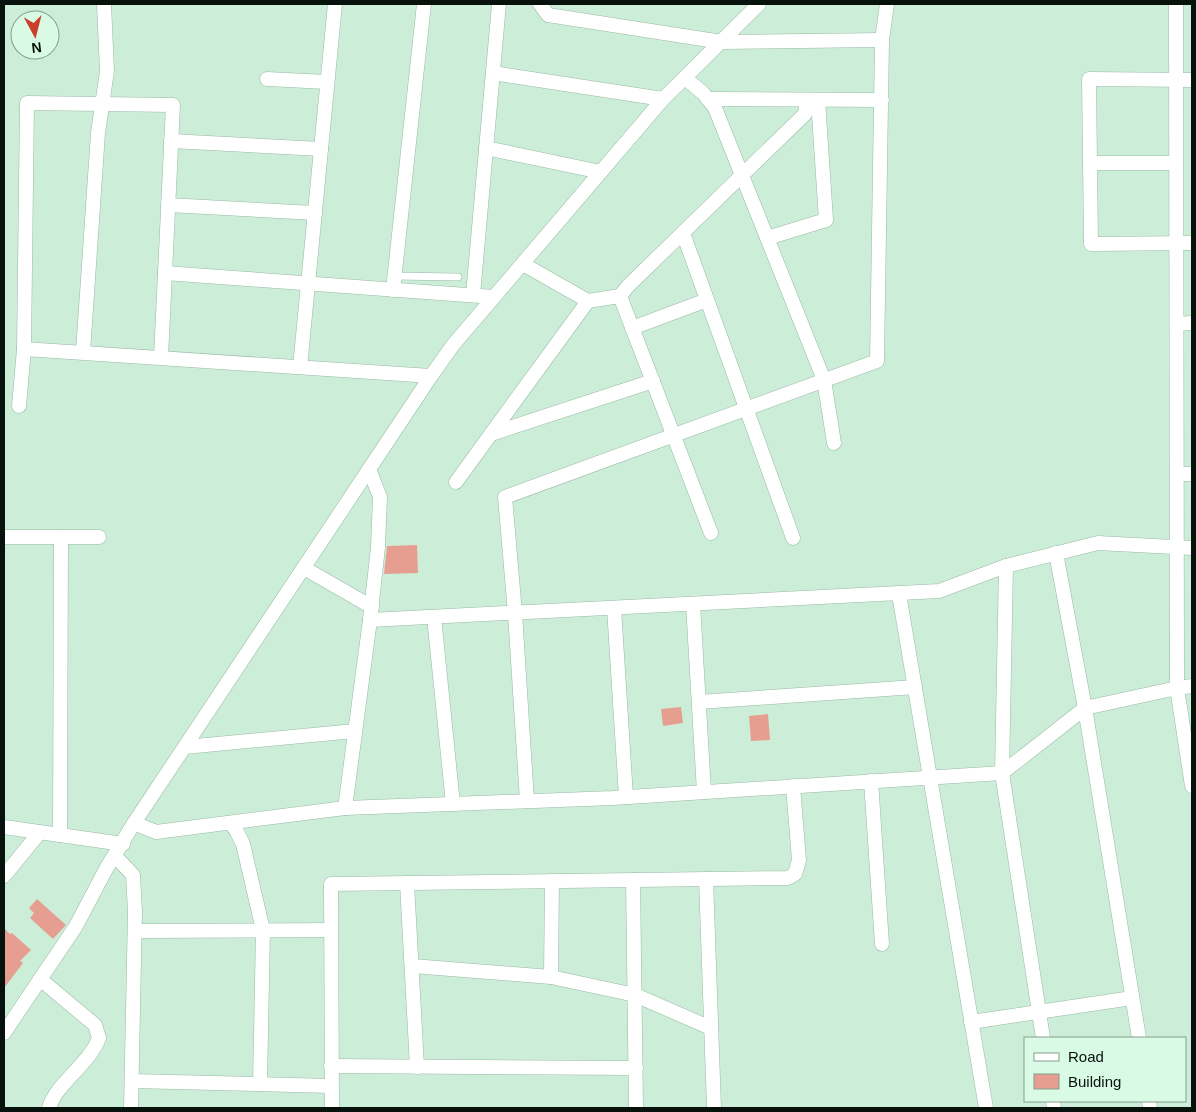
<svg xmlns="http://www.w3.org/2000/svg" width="1196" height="1112" viewBox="0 0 1196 1112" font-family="Arial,sans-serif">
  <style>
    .building { fill: #e59e90 }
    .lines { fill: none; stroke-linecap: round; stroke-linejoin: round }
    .lane-casing { stroke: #99b9a5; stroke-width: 8 }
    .street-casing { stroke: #99b9a5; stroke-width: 15 }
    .lane { stroke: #fff; stroke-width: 7 }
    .street { stroke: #fff; stroke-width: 14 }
  </style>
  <rect width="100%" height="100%" fill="#cceed8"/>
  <g class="building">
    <polygon points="417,545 418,573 384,574 387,546"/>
    <polygon points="681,707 683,723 663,726 661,709"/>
    <polygon points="768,714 770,740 751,741 749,716"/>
    <polygon points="37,899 66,925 53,939 30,918 34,913 29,908"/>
    <polygon points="4,928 10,934 12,933 31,950 20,961 23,963 4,988"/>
  </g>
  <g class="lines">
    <defs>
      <polyline id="lane" points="394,276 458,277"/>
      <g id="street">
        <polyline points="540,4 548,15 722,42 882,40"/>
        <polyline points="1176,4 1177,688 1192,786"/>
        <polyline points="493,73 663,99"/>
        <polyline points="685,78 703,93 715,108 824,380 834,443"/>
        <polyline points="267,79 327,82"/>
        <polyline points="1192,80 1089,79 1091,244 1192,243"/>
        <polyline points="708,99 882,100"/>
        <polyline points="171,141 321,149"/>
        <polyline points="486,148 601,172"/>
        <polyline points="1090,163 1176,163"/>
        <polyline points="168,205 315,213"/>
        <polyline points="683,233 793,538"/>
        <polyline points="767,238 826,220 818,100"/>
        <polyline points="523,264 588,301 620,296 628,286 805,114 807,100"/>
        <polyline points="165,273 494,297"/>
        <polyline points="393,290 424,4"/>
        <polyline points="473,295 499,4"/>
        <polyline points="620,296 711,533"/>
        <polyline points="1177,324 1192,323"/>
        <polyline points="632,328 707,300"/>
        <polyline points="24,349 27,103 173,105 161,357"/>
        <polyline points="83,352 98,133 107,71 104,4"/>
        <polyline points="300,367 335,4"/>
        <polyline points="19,406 24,349 431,376"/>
        <polyline points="491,434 653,381"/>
        <polyline points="1178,474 1192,474"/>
        <polyline points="456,482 588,301"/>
        <polyline points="4,537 99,537"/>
        <polyline points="1056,553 1085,708 1139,1038"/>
        <polyline points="1006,566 1002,773 1043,1038"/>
        <polyline points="304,568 372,607"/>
        <polyline points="899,594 986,1108"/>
        <polyline points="693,604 704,792"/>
        <polyline points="614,608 626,797"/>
        <polyline points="434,617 453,804"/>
        <polyline points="370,620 939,591 1006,566 1098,543 1192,548"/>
        <polyline points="699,702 915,687"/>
        <polyline points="185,747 355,731"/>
        <polyline points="871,781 882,944"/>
        <polyline points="527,801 515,613 505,497 877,361 882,40 887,4"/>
        <polyline points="345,808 370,620 378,547 380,497 369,469"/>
        <polyline points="134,823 156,832 345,808 613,798 1002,773 1085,708 1177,688 1192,686"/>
        <polyline points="230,823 236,830 243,844 263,930 260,1084"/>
        <polyline points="4,827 123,844"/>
        <polyline points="60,835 61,537"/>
        <polyline points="115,856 133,875 135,912 131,1108"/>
        <polyline points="4,876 40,832"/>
        <polyline points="706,879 714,1108"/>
        <polyline points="633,880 636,1108"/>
        <polyline points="407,883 417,1067"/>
        <polyline points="135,931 331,930"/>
        <polyline points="412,966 551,977 635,995 711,1028"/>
        <polyline points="551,977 552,881"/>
        <path d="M40 979 95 1025 99 1038C89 1065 57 1082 49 1108"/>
        <polyline points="971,1022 1132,998"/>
        <polyline points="4,1033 76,926 106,869 134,823 431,376 453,345 663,99 759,4"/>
        <polyline points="331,1066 636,1068"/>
        <polyline points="132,1081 331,1086"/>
        <polyline points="1053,1101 1054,1108"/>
        <polyline points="1149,1101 1150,1108"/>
        <polyline points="332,1108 331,884 788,878 795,874 799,860 793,786"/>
      </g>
    </defs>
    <use href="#lane" class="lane-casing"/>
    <use href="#street" class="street-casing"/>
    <use href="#lane" class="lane"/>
    <use href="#street" class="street"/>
  </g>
  <rect width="1196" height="1112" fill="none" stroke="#06120b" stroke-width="10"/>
  <rect x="1024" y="1037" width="162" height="65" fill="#d9fbe5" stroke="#859e8e"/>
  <rect x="1034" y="1053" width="25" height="8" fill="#ffffff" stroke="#859e8e"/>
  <text x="1068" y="1062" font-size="15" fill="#06120b">Road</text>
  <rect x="1034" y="1074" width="25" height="15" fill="#e59e90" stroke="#859e8e"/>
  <text x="1068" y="1087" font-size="15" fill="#06120b">Building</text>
  <g transform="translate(35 35) rotate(173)"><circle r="24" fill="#d9fbe5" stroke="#859e8e"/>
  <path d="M0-4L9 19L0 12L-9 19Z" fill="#cb3f2a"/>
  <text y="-8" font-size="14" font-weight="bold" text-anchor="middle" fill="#06120b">N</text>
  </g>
</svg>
